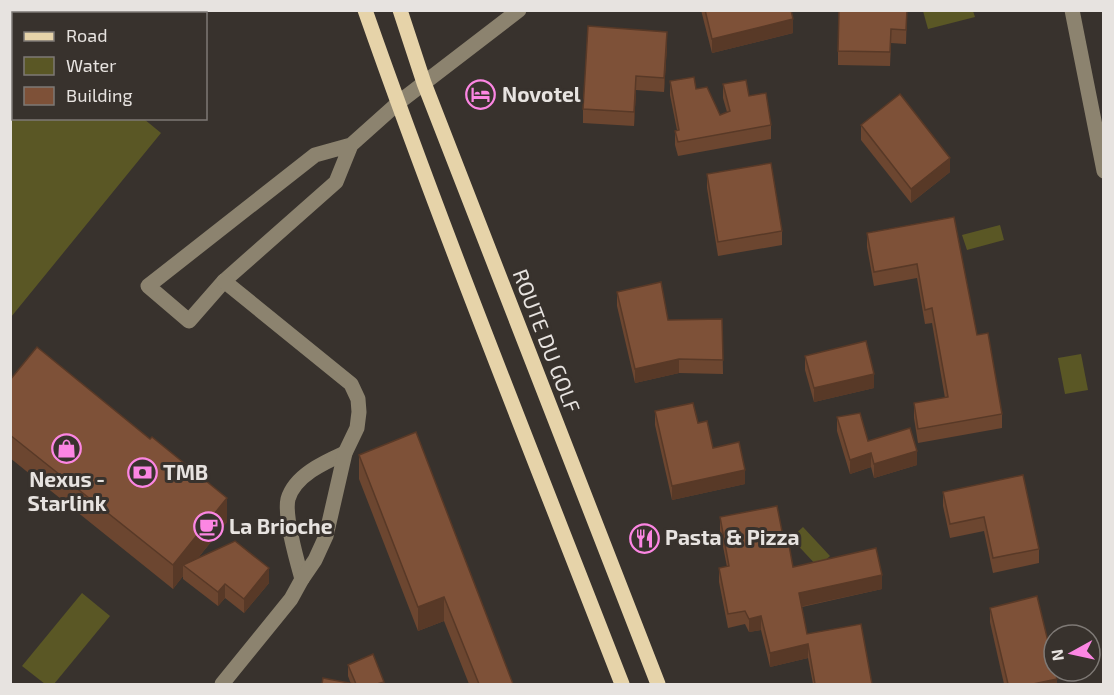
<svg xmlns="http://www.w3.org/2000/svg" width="1114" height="695" viewBox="0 0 1114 695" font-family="'Exo 2',sans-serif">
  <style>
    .water { fill: #5a5725 }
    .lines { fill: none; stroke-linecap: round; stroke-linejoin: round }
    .minor { stroke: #8c836f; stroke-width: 15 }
    .major { stroke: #e6d3a9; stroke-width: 15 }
    .wall { fill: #6c4630 }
    .shaded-wall { fill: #583927 }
    .building { fill: #7e5138; stroke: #583927; stroke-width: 1.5 }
    .labels { text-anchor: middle; stroke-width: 6; stroke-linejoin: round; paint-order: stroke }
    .poi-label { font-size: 21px; font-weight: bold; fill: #e7e3e0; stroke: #38322d; text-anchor: start }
    .street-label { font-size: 21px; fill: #e7e3e0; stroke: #38322d }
  </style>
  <rect width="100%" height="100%" fill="#38322d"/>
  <g class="water">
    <polygon points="24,10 28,13 14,14 14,118 144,119 161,133 11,317 10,11"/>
    <polygon points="923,11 973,11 975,17 928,29"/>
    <polygon points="1000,225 1004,240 967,250 962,235"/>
    <polygon points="1081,354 1088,390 1065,394 1058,358"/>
    <polygon points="803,527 830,556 818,567 791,538"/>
    <polygon points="82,593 110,616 54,684 45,684 22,666"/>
  </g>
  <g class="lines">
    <g class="minor">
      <polyline points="1072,10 1104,171"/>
      <polyline points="351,145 336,182 224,281 189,321 148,286 315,155 351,145 398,103 519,10"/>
      <path d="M302 579C297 561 284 516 288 499 295 475 325 462 345 453"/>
      <polyline points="222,684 291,599 302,579 315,560 326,536 345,453 357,428 359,412 358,399 351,384 224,281"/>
    </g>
    <g class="major">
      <path d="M365 10C445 238 535 460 622 684"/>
      <polyline points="400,10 424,83 658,684"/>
    </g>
  </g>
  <g class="wall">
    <polygon points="701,10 791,10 793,33 712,53"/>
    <polygon points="907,10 906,44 891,43 890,66 838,65 838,51"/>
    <polygon points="667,46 664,92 636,90 634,126 583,123 583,109"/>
    <polygon points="670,81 696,89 720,115 727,112 723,98 723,84 749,96 771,125 771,139 678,156 675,145 675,131 677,130 670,95"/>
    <polygon points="861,125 950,172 911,203 861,140"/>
    <polygon points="707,174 782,231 782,245 718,256 707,188"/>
    <polygon points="954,217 977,335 1002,414 1002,428 918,443 914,418 914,403 945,398 932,323 925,324 917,278 874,286 867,247 867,233"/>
    <polygon points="617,292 668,320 722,319 723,374 679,373 635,383 617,306"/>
    <polygon points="805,356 874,388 814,402 805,370"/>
    <polygon points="10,380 227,522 198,558 269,583 244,613 225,598 218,606 183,579 183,576 173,589 10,458"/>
    <polygon points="655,411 698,423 713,448 745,484 672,500 655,425"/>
    <polygon points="837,417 868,441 917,465 874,478 871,467 850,474 837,431"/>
    <polygon points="359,455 513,684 469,684 444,621 418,631 359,479"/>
    <polygon points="943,492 1039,549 1039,563 993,573 984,531 950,538 943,506"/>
    <polygon points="720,517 785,546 793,567 882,589 802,607 807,634 872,684 813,684 808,658 770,667 761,630 749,632 745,624 728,628 719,582 719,568 727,567 720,531"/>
    <polygon points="990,608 1057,684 1004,684 990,622"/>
    <polygon points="348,665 384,684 322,684 351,684 348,676"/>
  </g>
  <g class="shaded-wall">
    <polygon points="793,19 793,33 712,53 712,39"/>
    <polygon points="667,32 667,46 664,92 664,78"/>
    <polygon points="636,76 636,90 634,126 634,112"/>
    <polygon points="950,158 950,172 911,203 911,189"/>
    <polygon points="679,359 679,373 635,383 635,369"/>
    <polygon points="874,374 874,388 814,402 814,388"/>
    <polygon points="917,451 917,465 874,478 874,464"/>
    <polygon points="871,453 871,467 850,474 850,460"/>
    <polygon points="745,470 745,484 672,500 672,486"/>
    <polygon points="227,498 227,522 189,569 183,565 183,576 173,589 173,565"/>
    <polygon points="269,568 269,583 244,613 244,599"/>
    <polygon points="882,575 882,589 799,607 799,593"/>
    <polygon points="225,584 225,598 218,606 218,592"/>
    <polygon points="444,597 444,621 418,631 418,607"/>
    <polygon points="761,616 761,630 749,632 749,619"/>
    <polygon points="808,644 808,658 770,667 770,653"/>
    <polygon points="1057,679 1057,684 1033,684"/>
  </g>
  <g class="building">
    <polygon points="705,10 791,10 793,19 712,39"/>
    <polygon points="839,10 907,10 906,30 891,29 890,52 838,51"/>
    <polygon points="588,26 667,32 664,78 636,76 634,112 583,109"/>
    <polygon points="694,77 696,89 707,87 720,115 730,111 723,84 746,80 749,96 766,93 771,125 678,142 675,131 679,130 670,81"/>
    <polygon points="900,94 950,158 911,189 861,125"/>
    <polygon points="771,163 782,231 718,242 707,174"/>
    <polygon points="954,217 977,335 988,333 1002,414 918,429 914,403 948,397 932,308 925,310 917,264 874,272 867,233"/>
    <polygon points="661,282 668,320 722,319 723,360 679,359 635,369 617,292"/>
    <polygon points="866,341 874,374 814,388 805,356"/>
    <polygon points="37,347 150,439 152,437 227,498 173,565 10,435 10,380"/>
    <polygon points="693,403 698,423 707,421 713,448 739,442 745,470 672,486 655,411"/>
    <polygon points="860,413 868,441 910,428 917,451 874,464 871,453 850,460 837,417"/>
    <polygon points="416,432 513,684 479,684 444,597 418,607 359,455"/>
    <polygon points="1023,475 1039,549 993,558 984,517 950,524 943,492"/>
    <polygon points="777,506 785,546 789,545 793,567 876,548 882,575 799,593 807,634 861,624 872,684 815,684 808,644 770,653 761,616 749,619 745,611 728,614 719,568 729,566 720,517"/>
    <polygon points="235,541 269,568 244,599 225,584 218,592 183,565"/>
    <polygon points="1037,596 1054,666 1054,671 1055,671 1057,679 1033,684 1008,684 990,608"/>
    <polygon points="373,654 384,682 377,684 356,684 348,665"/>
    <polygon points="323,678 354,684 322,684"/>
  </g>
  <defs>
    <symbol id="hotel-ring" viewBox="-11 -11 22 22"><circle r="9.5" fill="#38322d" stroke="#fc86e3" stroke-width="1.5"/><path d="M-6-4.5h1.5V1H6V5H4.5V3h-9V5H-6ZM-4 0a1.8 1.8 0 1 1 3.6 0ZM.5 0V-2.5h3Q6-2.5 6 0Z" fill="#fc86e3"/></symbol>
    <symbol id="shop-ring" viewBox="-11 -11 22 22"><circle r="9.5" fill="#38322d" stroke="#fc86e3" stroke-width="1.5"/><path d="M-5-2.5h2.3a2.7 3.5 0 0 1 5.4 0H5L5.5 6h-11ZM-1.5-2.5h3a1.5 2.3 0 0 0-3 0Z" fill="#fc86e3"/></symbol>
    <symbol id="bank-ring" viewBox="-11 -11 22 22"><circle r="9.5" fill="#38322d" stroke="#fc86e3" stroke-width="1.5"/><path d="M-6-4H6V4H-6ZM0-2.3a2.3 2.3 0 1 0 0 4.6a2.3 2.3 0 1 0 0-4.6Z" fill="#fc86e3"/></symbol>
    <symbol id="cafe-ring" viewBox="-11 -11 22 22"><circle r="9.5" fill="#38322d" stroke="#fc86e3" stroke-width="1.5"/><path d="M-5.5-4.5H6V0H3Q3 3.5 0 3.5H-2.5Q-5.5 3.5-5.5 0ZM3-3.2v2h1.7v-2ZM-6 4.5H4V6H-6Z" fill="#fc86e3"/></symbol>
    <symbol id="restaurant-ring" viewBox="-11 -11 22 22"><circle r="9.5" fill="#38322d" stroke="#fc86e3" stroke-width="1.5"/><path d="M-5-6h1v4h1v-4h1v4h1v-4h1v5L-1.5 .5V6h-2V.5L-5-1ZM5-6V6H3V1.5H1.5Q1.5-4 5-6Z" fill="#fc86e3"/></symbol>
  </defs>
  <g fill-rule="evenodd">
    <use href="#hotel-ring" x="464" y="78" width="33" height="33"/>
    <use href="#shop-ring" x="50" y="432" width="33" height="33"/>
    <use href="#bank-ring" x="126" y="456" width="33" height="33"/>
    <use href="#cafe-ring" x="192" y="510" width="33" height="33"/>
    <use href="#restaurant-ring" x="628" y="522" width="33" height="33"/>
  </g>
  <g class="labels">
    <g class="poi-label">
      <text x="502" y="102">Novotel</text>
      <text x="163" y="480">TMB</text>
      <text x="67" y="487" text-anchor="middle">Nexus -<tspan x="67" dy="24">Starlink</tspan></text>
      <text x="229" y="534">La Brioche</text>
      <text x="665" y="545">Pasta &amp; Pizza</text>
    </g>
    <g class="street-label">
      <text transform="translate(546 341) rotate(69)" y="7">ROUTE DU GOLF</text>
    </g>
  </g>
  <rect width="1114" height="695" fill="none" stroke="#e7e3e0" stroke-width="24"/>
  <rect x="12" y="12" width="195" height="108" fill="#38322d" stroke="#7e7975" stroke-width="1.5"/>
  <rect x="24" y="32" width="30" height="9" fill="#e6d3a9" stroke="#7e7975" stroke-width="1.5"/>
  <text x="66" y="42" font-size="18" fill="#e7e3e0">Road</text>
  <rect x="24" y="57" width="30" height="18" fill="#5a5725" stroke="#7e7975" stroke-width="1.5"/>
  <text x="66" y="72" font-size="18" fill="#e7e3e0">Water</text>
  <rect x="24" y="87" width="30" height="18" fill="#7e5138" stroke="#7e7975" stroke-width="1.5"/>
  <text x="66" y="102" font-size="18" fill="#e7e3e0">Building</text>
  <g transform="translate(1072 653) rotate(262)"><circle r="28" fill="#38322d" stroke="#7e7975" stroke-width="1.5"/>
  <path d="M0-4.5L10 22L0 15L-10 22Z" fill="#fc86e3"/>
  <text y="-9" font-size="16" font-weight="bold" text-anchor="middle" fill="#e7e3e0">N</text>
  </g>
</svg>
